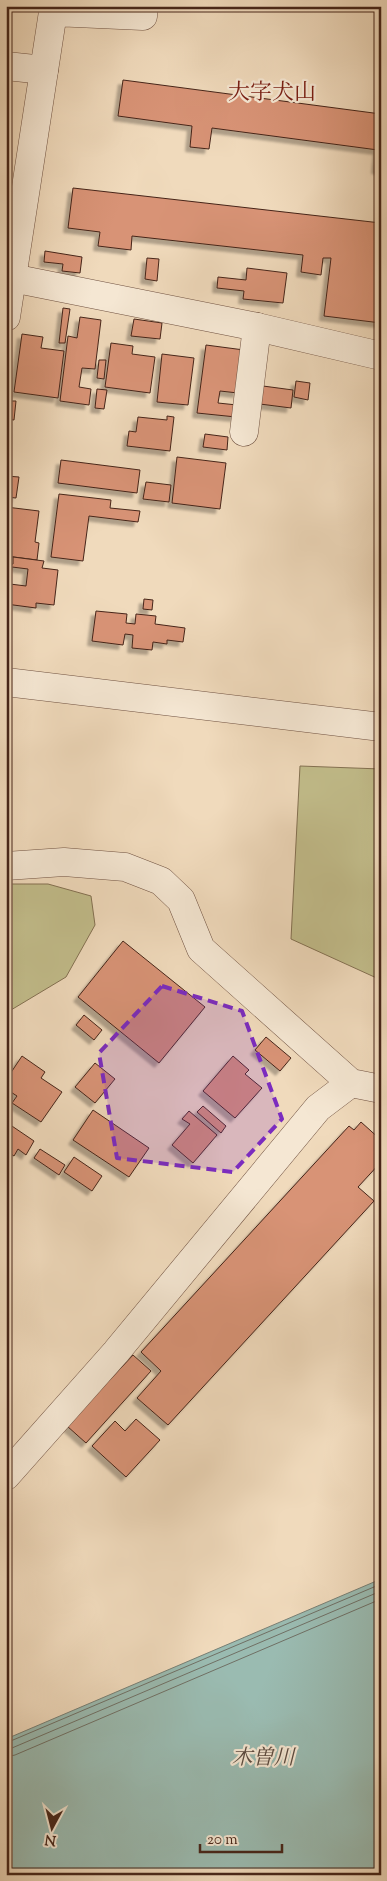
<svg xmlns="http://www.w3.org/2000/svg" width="387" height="1881" viewBox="0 0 387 1881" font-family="'Sorts Mill Goudy','Noto Serif JP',serif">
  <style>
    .green { fill: #c2bd8b; stroke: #847152 }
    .water { fill: #9abbb1; stroke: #787f74 }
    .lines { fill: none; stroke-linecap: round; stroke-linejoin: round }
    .shore { stroke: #707065; stroke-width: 1 }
    .building { fill: #d89376; stroke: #462519; fill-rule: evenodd; filter: url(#shadow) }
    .minor-casing { stroke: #705242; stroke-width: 29 }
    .minor { stroke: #f5e7d3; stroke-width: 28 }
    .marked { fill: #7b2cbf; fill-opacity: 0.2; stroke: #7b2cbf; stroke-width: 4; stroke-dasharray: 10 6; stroke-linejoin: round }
    .labels { text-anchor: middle; stroke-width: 4.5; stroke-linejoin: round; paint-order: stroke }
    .water-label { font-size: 21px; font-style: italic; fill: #5b4a3f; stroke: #f5e7d3 }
    .quarter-label { font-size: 22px; fill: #7a1f14; stroke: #f5e7d3 }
  </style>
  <defs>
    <filter id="shadow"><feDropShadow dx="-4.5" dy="4.5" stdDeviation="1" flood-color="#0004"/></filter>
  </defs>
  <rect width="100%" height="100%" fill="#f0dabc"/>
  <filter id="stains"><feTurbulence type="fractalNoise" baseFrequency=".004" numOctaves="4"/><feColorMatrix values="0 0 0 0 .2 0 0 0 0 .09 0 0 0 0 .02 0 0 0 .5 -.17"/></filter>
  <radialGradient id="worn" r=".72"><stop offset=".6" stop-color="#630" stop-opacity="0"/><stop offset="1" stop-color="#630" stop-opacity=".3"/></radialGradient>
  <g class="green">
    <polygon points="300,766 381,769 381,980 291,939"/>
    <polygon points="6,884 48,884 91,896 95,925 66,977 6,1013"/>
  </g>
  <polygon class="water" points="381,1579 381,1875 6,1875 6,1739"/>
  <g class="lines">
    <g class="shore">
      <polyline points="6,1743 381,1584"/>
      <polyline points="6,1749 12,1748 381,1591"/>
      <polyline points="6,1757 15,1755 381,1599"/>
    </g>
  </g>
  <g class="building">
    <polygon points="123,80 381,114 381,170 376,169 378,150 212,128 209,149 190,147 192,126 118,116"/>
    <polygon points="73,188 381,223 381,323 324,316 331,258 323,258 321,275 301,272 303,255 132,236 131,250 98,246 100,232 68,228"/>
    <polygon points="45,251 82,257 80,273 62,271 63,264 44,262"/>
    <polygon points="147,258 159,259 157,281 145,279"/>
    <polygon points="247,268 287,273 283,303 243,299 244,291 217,288 218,277 246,280"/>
    <polygon points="63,308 70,309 65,343 59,343"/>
    <polygon points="80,317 101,320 95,369 82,368 79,387 91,389 89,405 60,401 68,336 77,338"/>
    <polygon points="134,319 162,323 160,339 131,336"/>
    <polygon points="22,334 43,337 41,348 64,351 58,398 14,392"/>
    <polygon points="111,343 133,346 132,354 155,357 150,393 105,387"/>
    <polygon points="206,345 244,350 238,393 220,391 218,403 237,405 236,417 197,413"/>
    <polygon points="162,354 194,358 188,405 157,402"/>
    <polygon points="99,360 106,360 104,379 97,378"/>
    <polygon points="296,381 310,383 308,400 294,397"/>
    <polygon points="263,386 293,390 291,408 260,404"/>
    <polygon points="97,389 107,390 104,409 95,408"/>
    <polygon points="9,401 16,401 14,420 6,419"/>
    <polygon points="167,416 174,417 170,451 127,446 129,431 136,432 138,417 167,420"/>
    <polygon points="205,434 228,437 227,450 203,447"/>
    <polygon points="177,457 226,463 220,509 172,503"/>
    <polygon points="61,460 140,470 137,493 58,483"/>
    <polygon points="6,476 19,477 16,498 6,497"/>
    <polygon points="146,482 171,485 169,502 143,499"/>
    <polygon points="59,494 111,500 110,508 140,511 138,522 89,516 83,561 51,557"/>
    <polygon points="6,507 39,511 35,542 39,543 37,560 6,556"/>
    <path d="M13 557 44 561 42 568 58 570 54 605 36 603V608L6 604V564H13ZM12 567 28 569 26 586 10 584Z"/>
    <polygon points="144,599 153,600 152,610 143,609"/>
    <polygon points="96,611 127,614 126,623 135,624 136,614 156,616 155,624 185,628 183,642 167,640 167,644 153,642 152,650 132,648 133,635 125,634 123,645 92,641"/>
    <polygon points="123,941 205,1007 159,1063 78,997"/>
    <polygon points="84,1015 102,1030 94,1040 76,1025"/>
    <polygon points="266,1037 291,1058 280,1071 255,1050"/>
    <polygon points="22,1056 45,1072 41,1078 62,1092 41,1122 12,1103 17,1096 6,1089 6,1080"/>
    <polygon points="233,1056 249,1070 245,1074 262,1088 235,1118 203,1091"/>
    <polygon points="95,1063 115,1079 95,1103 75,1087"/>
    <polygon points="203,1106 226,1126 221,1133 197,1112"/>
    <polygon points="93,1110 149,1148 129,1177 73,1140"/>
    <polygon points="189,1111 217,1135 193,1163 172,1145 190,1124 182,1119"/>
    <polygon points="6,1122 34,1141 26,1155 18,1149 14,1156 6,1151"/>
    <polygon points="361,1122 381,1140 381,1148 377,1152 381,1155 381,1162 358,1187 374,1201 168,1425 137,1398 161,1371 141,1352 349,1126 354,1130"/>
    <polygon points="40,1149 65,1165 59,1175 34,1158"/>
    <polygon points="74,1157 102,1176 92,1191 64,1172"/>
    <polygon points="133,1355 151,1371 86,1443 67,1426"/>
    <polygon points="136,1419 160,1440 126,1477 92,1446 115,1421 125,1431"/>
  </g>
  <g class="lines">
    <defs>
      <g id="minor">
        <polyline points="6,66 44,70"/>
        <polyline points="12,278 257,327 381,356"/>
        <polyline points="6,317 53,12 143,16 144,6"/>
        <polyline points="244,432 257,327"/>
        <polyline points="6,682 381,727"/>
        <polyline points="6,866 64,862 125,867 161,881 181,900 201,949 351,1083 381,1089"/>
        <polyline points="6,1476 116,1352 318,1108 351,1083"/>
      </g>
    </defs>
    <use href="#minor" class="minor-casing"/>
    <use href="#minor" class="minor"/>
  </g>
  <path class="marked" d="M162 986 242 1011 282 1119 233 1172 117 1158 99 1053Z"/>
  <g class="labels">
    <g class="water-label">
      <text x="263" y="1764">木曽川</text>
    </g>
    <g class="quarter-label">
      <text x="272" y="99">大字犬山</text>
    </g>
  </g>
  <rect width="387" height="1881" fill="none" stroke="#f0dabc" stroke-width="25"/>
  <rect x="8" y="8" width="372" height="1866" fill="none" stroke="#462519" stroke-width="2.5"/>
  <rect x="12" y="12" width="362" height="1856" fill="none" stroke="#462519"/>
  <g transform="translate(52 1828) rotate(187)" stroke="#f5e7d3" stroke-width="4" paint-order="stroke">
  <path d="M0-4L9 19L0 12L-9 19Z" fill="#462519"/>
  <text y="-8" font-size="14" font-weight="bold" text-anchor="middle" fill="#462519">N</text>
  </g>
  <path d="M200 1844v8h82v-8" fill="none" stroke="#462519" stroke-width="2.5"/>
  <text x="207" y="1844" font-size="15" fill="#462519" stroke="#f5e7d3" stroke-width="4" paint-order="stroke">20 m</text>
  <rect width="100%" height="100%" filter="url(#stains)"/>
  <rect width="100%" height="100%" fill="url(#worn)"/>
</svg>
